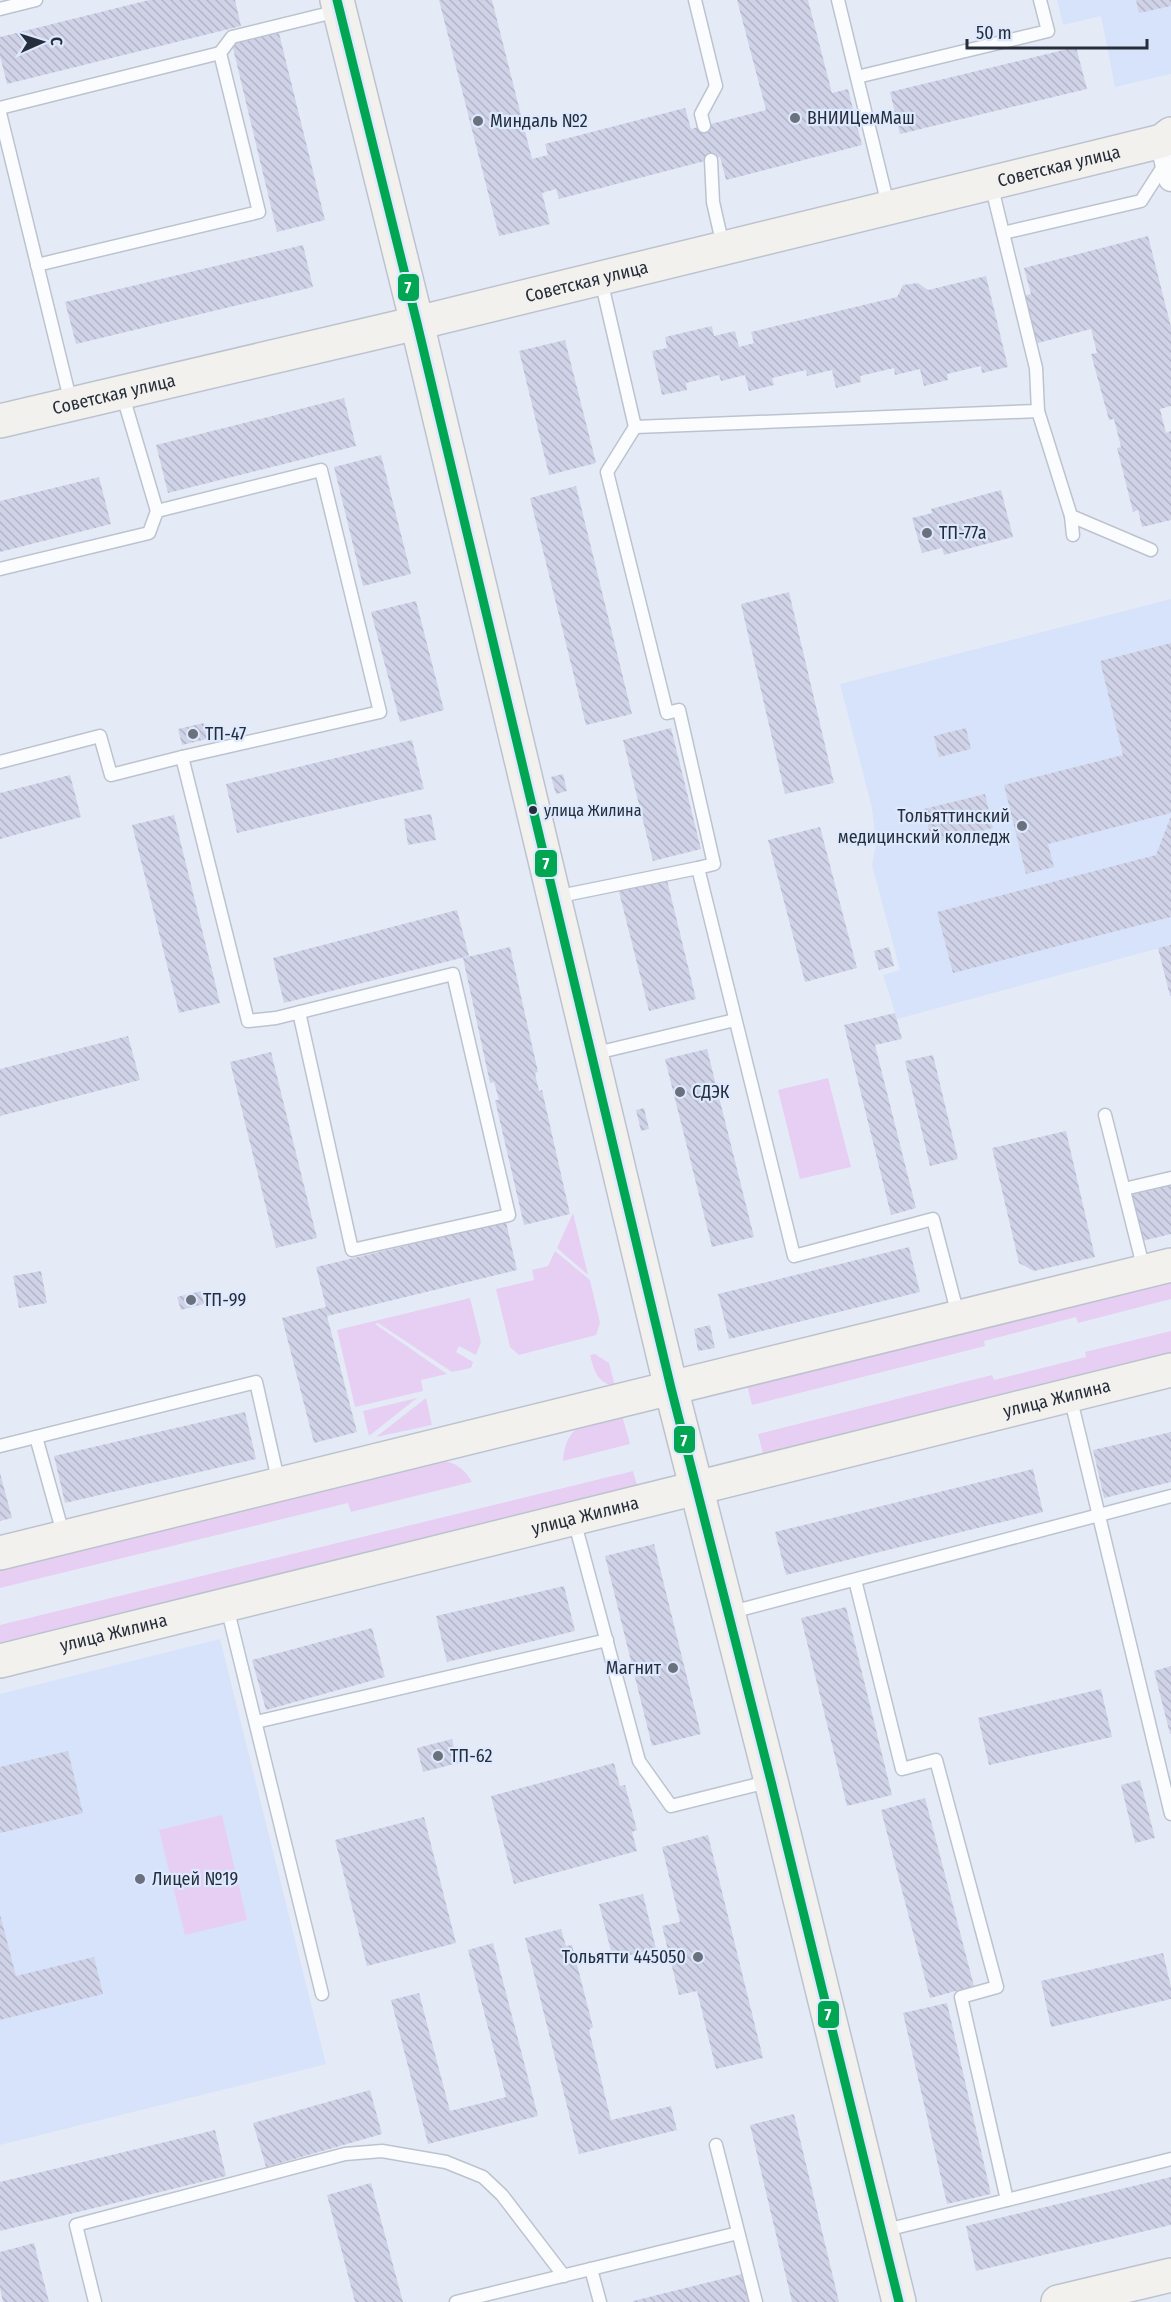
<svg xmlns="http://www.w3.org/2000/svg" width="1171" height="2302" viewBox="0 0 1171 2302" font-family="'Fira Sans Condensed',sans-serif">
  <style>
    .built { fill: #d7e3fa }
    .grass { fill: #e7cff3 }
    .building { fill: url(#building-back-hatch) }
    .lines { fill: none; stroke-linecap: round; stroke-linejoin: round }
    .lane-casing { stroke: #bdc3ce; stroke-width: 15 }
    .street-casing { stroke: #bdc3ce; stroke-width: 27 }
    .secondary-casing { stroke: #bdc3ce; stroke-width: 36 }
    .lane { stroke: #fbfcfe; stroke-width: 12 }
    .street { stroke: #fbfcfe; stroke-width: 24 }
    .secondary { stroke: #f2f1ee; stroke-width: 33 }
    .bus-1-casing { stroke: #dde9fe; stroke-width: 14 }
    .bus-1 { stroke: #00a651; stroke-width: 9 }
    .poi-dot { fill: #6a707c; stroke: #dde9fe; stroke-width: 2 }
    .bus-dot { fill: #272e3b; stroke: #dde9fe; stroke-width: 2 }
    .labels { text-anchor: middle; stroke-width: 4.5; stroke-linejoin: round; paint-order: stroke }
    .bus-label { font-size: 16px; fill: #272e3b; stroke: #dde9fe; text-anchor: start }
    .poi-label { font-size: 18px; fill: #272e3b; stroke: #dde9fe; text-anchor: start }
    .street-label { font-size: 18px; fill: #272e3b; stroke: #dde9fe }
    .line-badge { stroke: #dde9fe; stroke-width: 2 }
    .badge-label { font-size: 16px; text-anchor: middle; font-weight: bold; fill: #fff }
  </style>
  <defs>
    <pattern id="building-back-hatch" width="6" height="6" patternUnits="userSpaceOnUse" patternTransform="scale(1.5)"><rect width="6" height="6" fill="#d0d3e7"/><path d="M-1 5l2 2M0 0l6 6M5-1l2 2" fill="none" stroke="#b3b5c7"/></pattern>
  </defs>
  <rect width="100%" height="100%" fill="#e5ebf6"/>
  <g class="built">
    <polygon points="1057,0 1171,0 1171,74 1115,87 1101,16 1063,25"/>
    <polygon points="1171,599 1171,945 897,1019 883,975 900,970 872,865 876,843 872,808 840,684"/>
    <polygon points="220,1639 326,2064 0,2145 0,1694"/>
  </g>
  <g class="grass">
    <polygon points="828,1078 851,1167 800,1179 778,1090"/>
    <polygon points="573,1213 588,1275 557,1248"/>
    <polygon points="555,1251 590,1280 600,1323 596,1335 519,1355 510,1347 496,1289 534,1280 532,1270 548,1266"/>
    <polygon points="1171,1278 1171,1299 1078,1323 1076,1317 984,1341 985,1346 752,1405 747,1385"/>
    <polygon points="470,1298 481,1342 476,1355 459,1346 456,1352 473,1362 471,1368 452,1372 378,1323 375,1324 447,1374 421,1380 423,1391 355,1407 337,1330"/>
    <polygon points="1171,1331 1171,1356 764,1458 758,1434 992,1375 994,1380 1086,1357 1085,1352"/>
    <path d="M595 1354 609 1363 615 1386C597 1383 594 1371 590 1355Z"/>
    <polygon points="417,1398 369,1436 363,1411"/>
    <polygon points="426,1398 432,1425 376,1437"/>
    <path d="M622 1415 630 1444 563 1461C566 1421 589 1423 622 1415Z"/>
    <path d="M441 1460C456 1463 464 1468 472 1482L351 1512 348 1503 0 1588V1568Z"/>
    <polygon points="633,1471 638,1488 0,1644 0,1625"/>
    <polygon points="222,1815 247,1920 185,1935 159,1830"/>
  </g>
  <g class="building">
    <polygon points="149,0 235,0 241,26 7,84 0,56 0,37"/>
    <polygon points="439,0 492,0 532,159 548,155 545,144 685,108 691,129 766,110 737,0 808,0 832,93 848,89 862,145 726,180 720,157 559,199 556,189 542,193 550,224 499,236"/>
    <polygon points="1136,0 1171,0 1171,6 1139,13"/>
    <polygon points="279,33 325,220 277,232 232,44"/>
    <polygon points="1076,47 1087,89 900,134 890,92"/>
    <polygon points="1148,236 1171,327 1171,406 1160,409 1166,433 1171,431 1171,520 1142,527 1138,510 1133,512 1117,448 1121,447 1114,419 1109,420 1091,354 1097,353 1091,329 1034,344 1022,296 1031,294 1024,268"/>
    <polygon points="303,245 313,287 76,344 65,302"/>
    <polygon points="986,276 1008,367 982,373 981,366 947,374 948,380 924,386 920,369 895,375 894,368 860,376 861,382 836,388 832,370 807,376 806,370 772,378 774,385 749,391 745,375 721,381 719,375 686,383 687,390 662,395 652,351 667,348 665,337 712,326 714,336 735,331 739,347 754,343 751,332 897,297 903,285 918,283 928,290"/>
    <polygon points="565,340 596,463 549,475 519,351"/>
    <polygon points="344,398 356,446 168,493 156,445"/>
    <polygon points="381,455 411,574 363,586 334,467"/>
    <polygon points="99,477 111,524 0,552 0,501"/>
    <polygon points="576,486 632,714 586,725 530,498"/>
    <polygon points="1001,490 1013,537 944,555 942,548 922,553 912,518 932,513 931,509"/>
    <polygon points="789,592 834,783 785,794 741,604"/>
    <polygon points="416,601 444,710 400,722 371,612"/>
    <polygon points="1171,643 1171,813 1048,844 1054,867 1026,874 1004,785 1123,755 1100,661"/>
    <polygon points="204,723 207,739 182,745 178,729"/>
    <polygon points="671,728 701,849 653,861 623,740"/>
    <polygon points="966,728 971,749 939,757 934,736"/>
    <polygon points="412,740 424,789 237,833 226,784"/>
    <polygon points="563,774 567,791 556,794 551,777"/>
    <polygon points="70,775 81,817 0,839 0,793"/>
    <polygon points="985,794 993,828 932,843 924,809"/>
    <polygon points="431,814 436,840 408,845 404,819"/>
    <polygon points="174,815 220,1003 179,1013 132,825"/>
    <polygon points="1171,816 1171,917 953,973 937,912 1156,855"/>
    <polygon points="820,827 857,968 805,982 768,840"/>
    <polygon points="666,876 696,999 649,1011 618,888"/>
    <polygon points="457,910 469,956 284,1003 273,958"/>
    <polygon points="1171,945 1171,996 1170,996 1158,948"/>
    <polygon points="510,947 538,1072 535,1073 539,1091 542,1090 570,1214 524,1225 495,1100 499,1100 494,1082 490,1083 463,958"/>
    <polygon points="889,947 894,966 879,970 874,951"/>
    <polygon points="895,1013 902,1039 875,1045 916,1208 891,1215 844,1025"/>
    <polygon points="128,1036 140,1080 0,1116 0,1069"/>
    <polygon points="707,1049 754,1237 712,1247 665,1059"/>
    <polygon points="271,1052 317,1238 276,1248 230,1062"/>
    <polygon points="933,1055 958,1159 930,1166 905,1061"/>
    <polygon points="644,1108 649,1129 641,1131 636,1110"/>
    <polygon points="1066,1131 1095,1257 1034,1271 1019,1263 992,1148"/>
    <polygon points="1171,1185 1171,1234 1138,1242 1127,1196"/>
    <polygon points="506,1222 517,1270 327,1316 357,1432 314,1443 282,1318 326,1307 316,1267"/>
    <polygon points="909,1247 920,1292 729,1339 718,1294"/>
    <polygon points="41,1271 47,1303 19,1308 13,1276"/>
    <polygon points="201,1291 204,1304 181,1310 177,1297"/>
    <polygon points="710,1325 715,1348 698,1351 694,1329"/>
    <polygon points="245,1412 256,1459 65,1503 54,1456"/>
    <polygon points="1171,1432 1171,1482 1104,1498 1093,1450"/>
    <polygon points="1033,1469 1043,1512 786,1575 775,1532"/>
    <polygon points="0,1473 12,1518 0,1521"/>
    <polygon points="654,1544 701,1734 652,1746 605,1556"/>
    <polygon points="564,1586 575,1631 447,1662 436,1616"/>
    <polygon points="846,1607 892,1795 847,1806 801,1618"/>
    <polygon points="372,1628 385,1677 266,1710 252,1660"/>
    <polygon points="1171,1666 1171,1734 1170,1734 1154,1671"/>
    <polygon points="1101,1689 1112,1737 989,1765 978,1718"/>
    <polygon points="452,1739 458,1763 423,1772 417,1748"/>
    <polygon points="68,1751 83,1813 0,1833 0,1767"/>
    <polygon points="614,1763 620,1786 625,1785 637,1830 632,1832 637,1851 514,1884 491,1796"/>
    <polygon points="1140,1780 1155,1838 1135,1843 1121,1785"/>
    <polygon points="925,1798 974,1986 930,1998 881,1810"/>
    <polygon points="424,1817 456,1943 367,1966 335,1840"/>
    <polygon points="708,1835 763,2058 716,2069 697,1991 679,1995 662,1926 680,1922 662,1847"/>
    <polygon points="643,1894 656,1949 613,1959 599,1904"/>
    <polygon points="0,1914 16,1976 94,1957 103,1994 0,2020"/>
    <polygon points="561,1929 566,1946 572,1945 593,2027 589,2030 611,2120 671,2106 677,2130 579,2154 525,1938"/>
    <polygon points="493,1943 538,2116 428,2144 391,2000 419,1993 450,2111 506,2097 468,1950"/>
    <polygon points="1163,1953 1171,1987 1171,1999 1051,2027 1041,1981"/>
    <polygon points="947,2003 991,2194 947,2204 903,2013"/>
    <polygon points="370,2090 382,2134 266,2167 253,2123"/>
    <polygon points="794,2114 839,2302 792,2302 750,2125"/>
    <polygon points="215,2130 226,2176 0,2231 0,2182"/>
    <polygon points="1171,2177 1171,2225 976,2271 966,2226"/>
    <polygon points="371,2183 403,2302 355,2302 327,2195"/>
    <polygon points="34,2243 49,2302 3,2302 0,2288 0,2252"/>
    <polygon points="746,2273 753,2302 633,2302 633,2301"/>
  </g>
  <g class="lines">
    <defs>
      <g id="lane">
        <polyline points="695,0 716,86 701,114 704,126"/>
        <polyline points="838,0 888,205"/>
        <polyline points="0,9 36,0"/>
        <polyline points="857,77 1048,31 1040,0"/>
        <polyline points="0,108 220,53"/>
        <polyline points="0,113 71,403"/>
        <polyline points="711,160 713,202 723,246"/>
        <polyline points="991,184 1036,368 1038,411 1071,516 1151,550"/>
        <polyline points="1003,233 1141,201 1166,162"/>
        <polyline points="37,265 259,212 220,53 232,37 338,11"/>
        <polyline points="601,280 635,427 1038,411"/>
        <polyline points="122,393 157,511 321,470 380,712 182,757 248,1021 276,1018 453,974 509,1215 352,1250 299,1012"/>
        <polyline points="635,427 607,472 667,713 679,710 714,864 698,868 794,1256 933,1219 958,1315"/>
        <polyline points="1071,516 1073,535"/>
        <polyline points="0,569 149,533 157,511"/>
        <polyline points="0,762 100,736 111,775 182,757"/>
        <polyline points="555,897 698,868"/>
        <polyline points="592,1054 735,1020"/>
        <polyline points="1105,1115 1144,1270"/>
        <polyline points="1124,1189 1171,1178"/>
        <polyline points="1070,1396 1171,1814"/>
        <polyline points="36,1437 64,1537"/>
        <polyline points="0,1446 256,1382 279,1484"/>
        <polyline points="574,1520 639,1761 671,1806 771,1781"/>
        <polyline points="855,1580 902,1769 936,1760 997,1987 961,1997 1007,2200 1171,2159"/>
        <polyline points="227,1607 322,1994"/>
        <polyline points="728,1613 1171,1496"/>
        <polyline points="256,1722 607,1640"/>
        <polyline points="716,2145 756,2302"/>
        <polyline points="882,2231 1007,2200"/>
        <polyline points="591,2269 600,2302"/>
        <polyline points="95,2302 76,2225 345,2154 382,2151 446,2162 483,2177 502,2195 564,2276"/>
        <polyline points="456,2302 738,2233"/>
      </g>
      <polyline id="street" points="1162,141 1171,179"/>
      <g id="secondary">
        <polyline points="337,0 417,323 671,1388 771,1781 899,2302"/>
        <path id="s1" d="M0 421 417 323 1162 141 1171 134"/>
        <polyline points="0,1553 1171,1265"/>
        <path id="s2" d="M0 1661 1171 1370"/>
        <polyline points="1058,2302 1171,2275"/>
      </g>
    </defs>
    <use href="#lane" class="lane-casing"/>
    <use href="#street" class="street-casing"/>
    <use href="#secondary" class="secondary-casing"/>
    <use href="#lane" class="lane"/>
    <use href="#street" class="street"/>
    <use href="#secondary" class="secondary"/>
    <defs>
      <polyline id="bus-1" points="337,0 417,323 671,1388 771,1781 899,2302"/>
    </defs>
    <use href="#bus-1" class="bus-1-casing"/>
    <use href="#bus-1" class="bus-1"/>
  </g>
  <g class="poi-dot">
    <circle cx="795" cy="118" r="6"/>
    <circle cx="478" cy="121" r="6"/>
    <circle cx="927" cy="533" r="6"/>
    <circle cx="193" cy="734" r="6"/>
    <circle cx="1022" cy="826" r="6"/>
    <circle cx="680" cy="1092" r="6"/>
    <circle cx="191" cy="1300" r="6"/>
    <circle cx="673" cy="1668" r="6"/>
    <circle cx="438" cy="1756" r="6"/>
    <circle cx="140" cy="1879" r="6"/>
    <circle cx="698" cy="1957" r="6"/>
  </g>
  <circle class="bus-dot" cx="533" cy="810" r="5"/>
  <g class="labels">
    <g class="bus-label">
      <text x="544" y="816">улица Жилина</text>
    </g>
    <g class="poi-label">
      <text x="807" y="124">ВНИИЦемМаш</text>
      <text x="490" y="127">Миндаль №2</text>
      <text x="939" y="539">ТП-77а</text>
      <text x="205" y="740">ТП-47</text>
      <text x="1010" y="822" text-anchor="end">Тольяттинский<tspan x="1010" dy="21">медицинский колледж</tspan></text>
      <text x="692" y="1098">СДЭК</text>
      <text x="203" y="1306">ТП-99</text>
      <text x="661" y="1674" text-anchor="end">Магнит</text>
      <text x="450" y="1762">ТП-62</text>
      <text x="152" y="1885">Лицей №19</text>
      <text x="686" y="1963" text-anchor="end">Тольятти 445050</text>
    </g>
    <g class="street-label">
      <text dy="6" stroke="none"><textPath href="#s1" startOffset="1089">Советская улица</textPath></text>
      <text dy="6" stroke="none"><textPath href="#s1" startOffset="603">Советская улица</textPath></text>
      <text dy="6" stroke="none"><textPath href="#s1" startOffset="117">Советская улица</textPath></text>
      <text dy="6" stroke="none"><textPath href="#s2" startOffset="1089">улица Жилина</textPath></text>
      <text dy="6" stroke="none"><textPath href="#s2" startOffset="603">улица Жилина</textPath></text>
      <text dy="6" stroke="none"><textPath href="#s2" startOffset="117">улица Жилина</textPath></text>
    </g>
  </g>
  <g class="line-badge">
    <rect x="397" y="273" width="23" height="29" rx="6" fill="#00a651"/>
    <rect x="534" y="849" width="24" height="29" rx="6" fill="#00a651"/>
    <rect x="673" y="1425" width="23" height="29" rx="6" fill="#00a651"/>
    <rect x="817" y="2000" width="23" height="29" rx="6" fill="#00a651"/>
  </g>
  <g class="badge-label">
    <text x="408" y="293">7</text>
    <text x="546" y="869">7</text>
    <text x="684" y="1446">7</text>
    <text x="828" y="2020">7</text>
  </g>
  <g transform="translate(42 42) rotate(87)" stroke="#dde9fe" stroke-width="4.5" paint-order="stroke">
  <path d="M0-4.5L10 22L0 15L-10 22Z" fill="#272e3b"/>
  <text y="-9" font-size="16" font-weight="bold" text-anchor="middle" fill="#272e3b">С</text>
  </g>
  <path d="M967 39v9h180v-9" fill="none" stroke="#272e3b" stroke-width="3"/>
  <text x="976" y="39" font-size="18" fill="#272e3b" stroke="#dde9fe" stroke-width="4.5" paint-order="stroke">50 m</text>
</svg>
